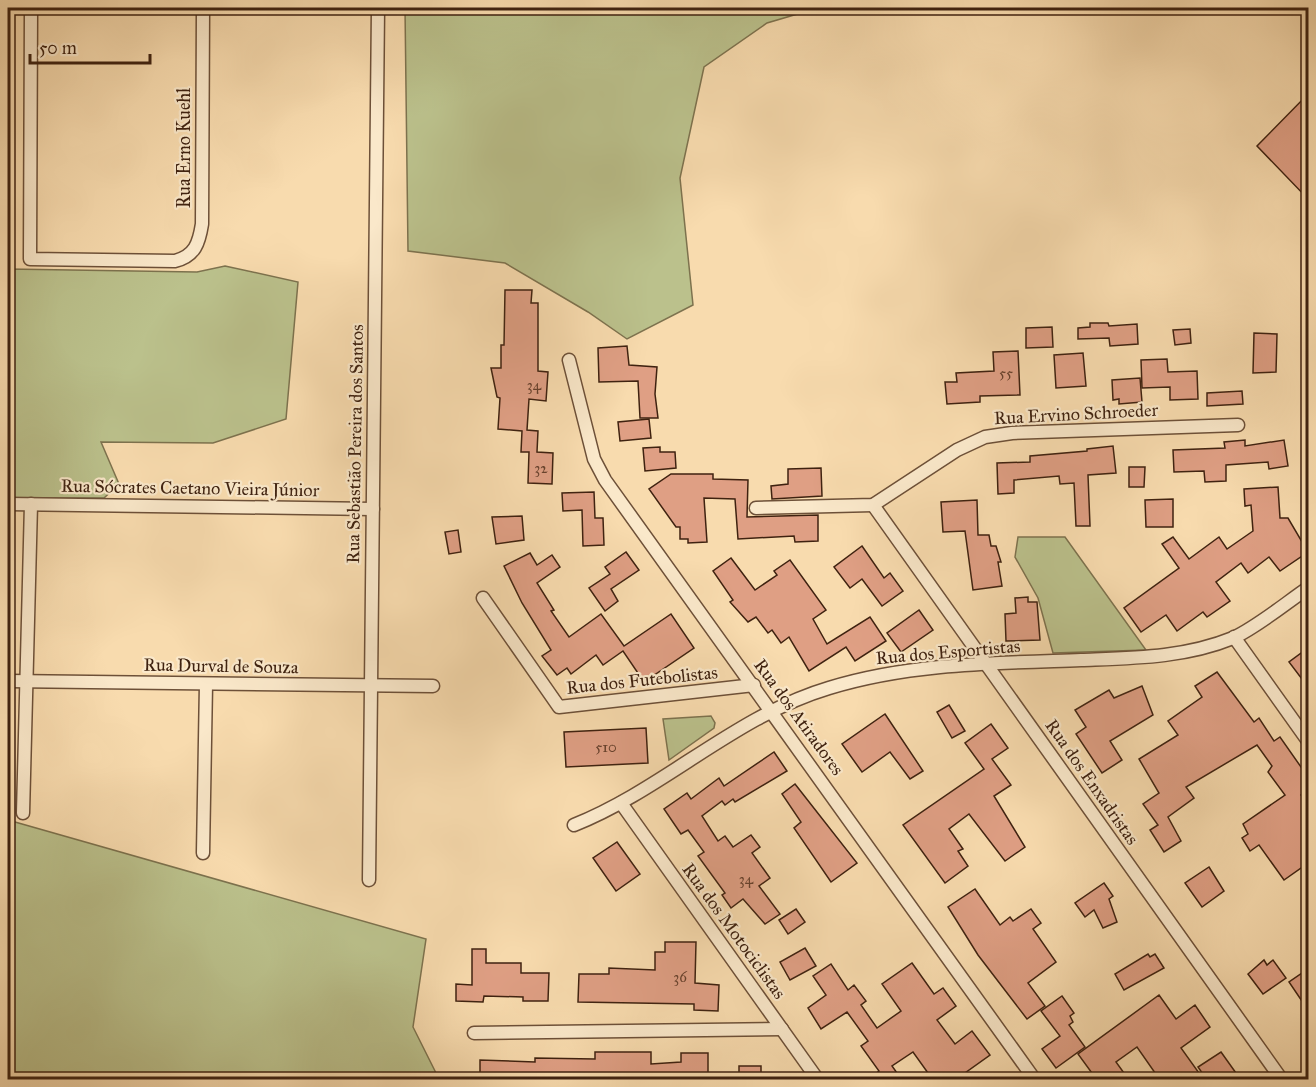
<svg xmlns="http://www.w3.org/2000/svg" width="1316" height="1087" viewBox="0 0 1316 1087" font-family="'IM FELL Great Primer',serif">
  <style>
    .green { fill: #bbc18c; stroke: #7d724e; stroke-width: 1.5 }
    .building { fill: #df9f84; stroke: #3f2210; stroke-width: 1.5 }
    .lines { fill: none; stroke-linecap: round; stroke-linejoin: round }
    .minor-casing { stroke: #6d5038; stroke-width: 15 }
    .minor { stroke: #fae8ca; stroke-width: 12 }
    .labels { text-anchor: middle; stroke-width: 4.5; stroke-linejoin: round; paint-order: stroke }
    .number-label { font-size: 15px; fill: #67412d }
    .street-label { font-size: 18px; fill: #3f2210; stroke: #fae8ca }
  </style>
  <rect width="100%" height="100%" fill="#f8dbae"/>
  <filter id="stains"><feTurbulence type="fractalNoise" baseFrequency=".00333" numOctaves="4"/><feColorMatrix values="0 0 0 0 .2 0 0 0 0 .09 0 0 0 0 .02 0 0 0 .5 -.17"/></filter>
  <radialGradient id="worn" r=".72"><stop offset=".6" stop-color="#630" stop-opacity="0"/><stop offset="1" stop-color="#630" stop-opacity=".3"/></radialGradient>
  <g class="green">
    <polygon points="405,8 818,8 767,23 704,67 680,178 693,305 627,339 588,312 505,263 408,251"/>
    <polygon points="225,266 298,282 286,419 213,443 101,442 119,484 104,498 10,498 8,496 8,269 197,272"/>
    <polygon points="1018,537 1065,537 1146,650 1053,653 1038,598 1015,557"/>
    <polygon points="711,716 715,723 714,728 669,760 663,719"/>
    <polygon points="8,820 426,939 413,1027 439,1079 8,1079"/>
  </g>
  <g class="building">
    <polygon points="1308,94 1308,199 1257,146"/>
    <polygon points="505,290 532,290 531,303 538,303 538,371 548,372 546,401 529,399 527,430 538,431 537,452 553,453 552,484 528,483 529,452 521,452 522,431 498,429 500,398 497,397 491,368 501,368 501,345 504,345"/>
    <polygon points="1090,323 1108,323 1109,326 1137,324 1138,344 1110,346 1109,338 1078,339 1078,328 1090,327"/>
    <polygon points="1052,327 1053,347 1026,348 1026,328"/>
    <polygon points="1190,329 1191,343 1175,345 1173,330"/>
    <polygon points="1254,333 1277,334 1276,372 1253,373"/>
    <polygon points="627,346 629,365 657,367 655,394 658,418 640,418 638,381 599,382 598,348"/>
    <polygon points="1018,351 1020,395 980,396 980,402 947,404 945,382 957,382 956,373 994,371 993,352"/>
    <polygon points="1083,353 1086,386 1056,388 1054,355"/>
    <polygon points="1167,359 1168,372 1197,371 1198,399 1170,400 1170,387 1142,388 1141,360"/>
    <polygon points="1140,378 1142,402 1119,404 1119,399 1113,400 1112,380"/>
    <polygon points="1242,391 1243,404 1207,406 1207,393"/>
    <polygon points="649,419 651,438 620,441 618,422"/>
    <polygon points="1245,440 1245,446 1284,440 1288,466 1269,469 1268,462 1226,465 1226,481 1205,482 1204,471 1174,472 1173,450 1225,448 1224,442"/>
    <polygon points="1113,446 1116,473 1088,475 1090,526 1076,526 1074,483 1060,484 1059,476 1014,480 1014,493 998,494 997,463 1030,462 1030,456 1087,451 1087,449"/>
    <polygon points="660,447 660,452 675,452 676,468 645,471 643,448"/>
    <polygon points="1129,467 1145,467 1144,487 1129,487"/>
    <polygon points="821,468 822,496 772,499 771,486 788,484 788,469"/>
    <polygon points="671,474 713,474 713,479 748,480 747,517 818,515 818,541 795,542 794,536 738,539 735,499 704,498 707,542 688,543 688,539 680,539 680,527 676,527 649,489"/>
    <polygon points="1278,487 1280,518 1288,518 1308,552 1280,571 1269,557 1248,573 1241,563 1216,582 1230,601 1207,617 1203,612 1177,631 1166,615 1141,632 1124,608 1179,568 1162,544 1173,537 1189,559 1219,537 1227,549 1253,531 1251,505 1245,506 1244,489"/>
    <polygon points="594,492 595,518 603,518 604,545 583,546 582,510 563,511 562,493"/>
    <polygon points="1173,499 1173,527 1146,527 1145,500"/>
    <polygon points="977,500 978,535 989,535 991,546 996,546 1001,562 998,562 1002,586 973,590 965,531 943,532 941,502"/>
    <polygon points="522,516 524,540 496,544 492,517"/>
    <polygon points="458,530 461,552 449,554 445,532"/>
    <polygon points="862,546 884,578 890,573 903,591 882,606 862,579 850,588 834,567"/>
    <polygon points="626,552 639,570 611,589 618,601 605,611 589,588 610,574 605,567"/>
    <polygon points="530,553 537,565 552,555 560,567 537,583 554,610 551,611 569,637 601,614 624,646 671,614 694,648 644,682 623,651 603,665 596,655 571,674 567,668 557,675 542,656 551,650 522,603 504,566"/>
    <polygon points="731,558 755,590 777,575 774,571 790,560 826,610 813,619 827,644 870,617 886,641 855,661 846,647 809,671 789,637 781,643 772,630 768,633 756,617 748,622 730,602 733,600 713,571"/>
    <polygon points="1028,597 1028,602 1037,602 1040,640 1006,641 1005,614 1016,613 1015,598"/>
    <polygon points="919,610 933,630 901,652 887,633"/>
    <polygon points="1308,648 1308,687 1289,662"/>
    <polygon points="1217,672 1254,722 1259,718 1274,741 1280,737 1308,777 1308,790 1301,795 1308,806 1308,863 1284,880 1259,845 1250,851 1242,838 1248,834 1243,824 1285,795 1268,772 1272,766 1257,745 1186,787 1194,798 1168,817 1181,841 1164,852 1150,830 1158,825 1143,804 1159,793 1139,759 1178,735 1168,721 1202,697 1195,686"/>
    <polygon points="1142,686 1153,715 1110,741 1122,760 1102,773 1076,734 1086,727 1075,710 1109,690 1114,698"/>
    <polygon points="949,705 965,731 952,738 937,712"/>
    <polygon points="885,714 923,771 910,779 890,752 862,772 842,744"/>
    <polygon points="991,724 1008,748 992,759 1011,785 994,796 1025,847 1005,861 969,814 949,829 963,849 958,851 968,866 945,883 903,825 984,769 965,743"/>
    <polygon points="646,728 648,763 566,767 564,732"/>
    <polygon points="774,752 787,771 735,802 733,799 725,805 722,801 702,816 718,841 725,836 733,847 751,835 760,847 752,853 770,878 759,886 780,914 765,924 743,899 731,908 722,895 725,893 698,856 704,852 688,830 681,834 664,809 687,793 691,799 719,778 724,786"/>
    <polygon points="795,784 857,863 831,882 794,828 801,822 782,794"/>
    <polygon points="617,842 640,874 616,891 593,858"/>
    <polygon points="1209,867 1224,891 1202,907 1185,883"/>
    <polygon points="1104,883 1113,896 1109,899 1117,922 1103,928 1094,910 1085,917 1075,903"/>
    <polygon points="975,889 1000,925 1010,917 1013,921 1031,909 1041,923 1033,929 1056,962 1028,983 1045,1006 1027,1019 978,955 948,907"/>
    <polygon points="796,909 805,922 788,934 779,920"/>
    <polygon points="665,942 696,942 695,983 719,985 718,1011 694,1010 694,1004 578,1002 579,974 609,974 609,968 655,970 655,952 665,952"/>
    <polygon points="805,948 816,966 790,980 780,962"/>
    <polygon points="472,949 486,949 486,963 521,963 521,973 549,973 548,1001 523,1001 523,997 484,996 483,1002 456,1001 456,984 472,985"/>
    <polygon points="1148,954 1150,957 1155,954 1164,968 1124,990 1115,974"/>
    <polygon points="1264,960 1267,965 1273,960 1286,978 1263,994 1248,974"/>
    <polygon points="912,963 934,994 943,988 956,1006 937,1020 955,1044 972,1031 990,1055 965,1073 969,1080 933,1080 913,1052 892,1066 902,1080 867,1080 879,1071 861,1046 868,1041 847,1012 821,1029 808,1008 826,995 813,976 831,964 848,990 854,985 866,1001 861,1005 877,1028 901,1011 882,984"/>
    <polygon points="1308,969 1308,1010 1289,982"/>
    <polygon points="1159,995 1176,1019 1195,1005 1210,1027 1181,1048 1199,1073 1190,1080 1160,1080 1137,1047 1116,1062 1129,1080 1097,1080 1078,1054"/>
    <polygon points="1062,996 1074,1013 1070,1016 1073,1022 1069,1025 1085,1047 1056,1068 1042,1049 1060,1036 1041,1011"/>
    <polygon points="595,1052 651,1052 651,1064 681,1062 681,1053 708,1053 708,1080 480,1080 480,1060 535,1062 535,1058 595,1059"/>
    <polygon points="1221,1052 1241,1080 1207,1080 1198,1067"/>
    <rect x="739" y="1066" width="22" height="14"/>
  </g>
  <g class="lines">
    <defs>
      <g id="minor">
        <path d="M31 8 30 259 175 261C195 256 199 243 202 224L203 8"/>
        <polyline points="569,360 594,459 605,480 1035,1080"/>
        <polyline points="8,504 373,509"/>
        <polyline points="873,505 1282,1080"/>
        <polyline points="756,508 873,505 957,450 985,437 1012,433 1238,425"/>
        <polyline points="483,598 559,707 754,685"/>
        <polyline points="1234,637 1308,741"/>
        <polyline points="8,681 433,686"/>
        <polyline points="621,803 818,1080"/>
        <polyline points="23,813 31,504"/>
        <path d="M574 825C664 789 735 716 829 688 910 663 996 663 1081 660 1132 658 1184 658 1233 638 1257 627 1286 603 1308 588"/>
        <polyline points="203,853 206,684"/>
        <polyline points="369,880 378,8"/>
        <polyline points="474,1033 782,1029"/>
      </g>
    </defs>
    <use href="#minor" class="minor-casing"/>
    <use href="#minor" class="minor"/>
  </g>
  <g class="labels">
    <g class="number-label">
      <text x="1006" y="378">55</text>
      <text x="534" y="390">34</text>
      <text x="541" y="473">32</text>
      <text x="606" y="752">510</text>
      <text x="746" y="884">34</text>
      <text x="680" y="982">36</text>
    </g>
    <g class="street-label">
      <text transform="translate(184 148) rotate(-90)" y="6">Rua Erno Kuehl</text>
      <text transform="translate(1076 414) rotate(-3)" y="6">Rua Ervino Schroeder</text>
      <text transform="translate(355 444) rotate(-89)" y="6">Rua Sebastião Pereira dos Santos</text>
      <text transform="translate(190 488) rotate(1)" y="6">Rua Sócrates Caetano Vieira Júnior</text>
      <text transform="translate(948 652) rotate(-5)" y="6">Rua dos Esportistas</text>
      <text transform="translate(221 666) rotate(1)" y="6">Rua Durval de Souza</text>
      <text transform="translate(642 680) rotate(-6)" y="6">Rua dos Futebolistas</text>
      <text transform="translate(799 717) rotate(54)" y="6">Rua dos Atiradores</text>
      <text transform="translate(1092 782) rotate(55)" y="6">Rua dos Enxadristas</text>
      <text transform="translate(734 931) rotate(54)" y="6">Rua dos Motociclistas</text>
    </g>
  </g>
  <rect width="1316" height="1087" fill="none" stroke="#f8dbae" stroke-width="30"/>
  <rect x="9" y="9" width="1298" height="1069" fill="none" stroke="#3f2210" stroke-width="3"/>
  <rect x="15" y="15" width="1286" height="1057" fill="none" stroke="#3f2210" stroke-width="1.5"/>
  <path d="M30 54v9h120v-9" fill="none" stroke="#3f2210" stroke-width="3"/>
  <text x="39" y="54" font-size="18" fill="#3f2210" stroke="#fae8ca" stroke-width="4.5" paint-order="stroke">50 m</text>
  <rect width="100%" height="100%" filter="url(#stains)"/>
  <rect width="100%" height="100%" fill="url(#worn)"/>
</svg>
